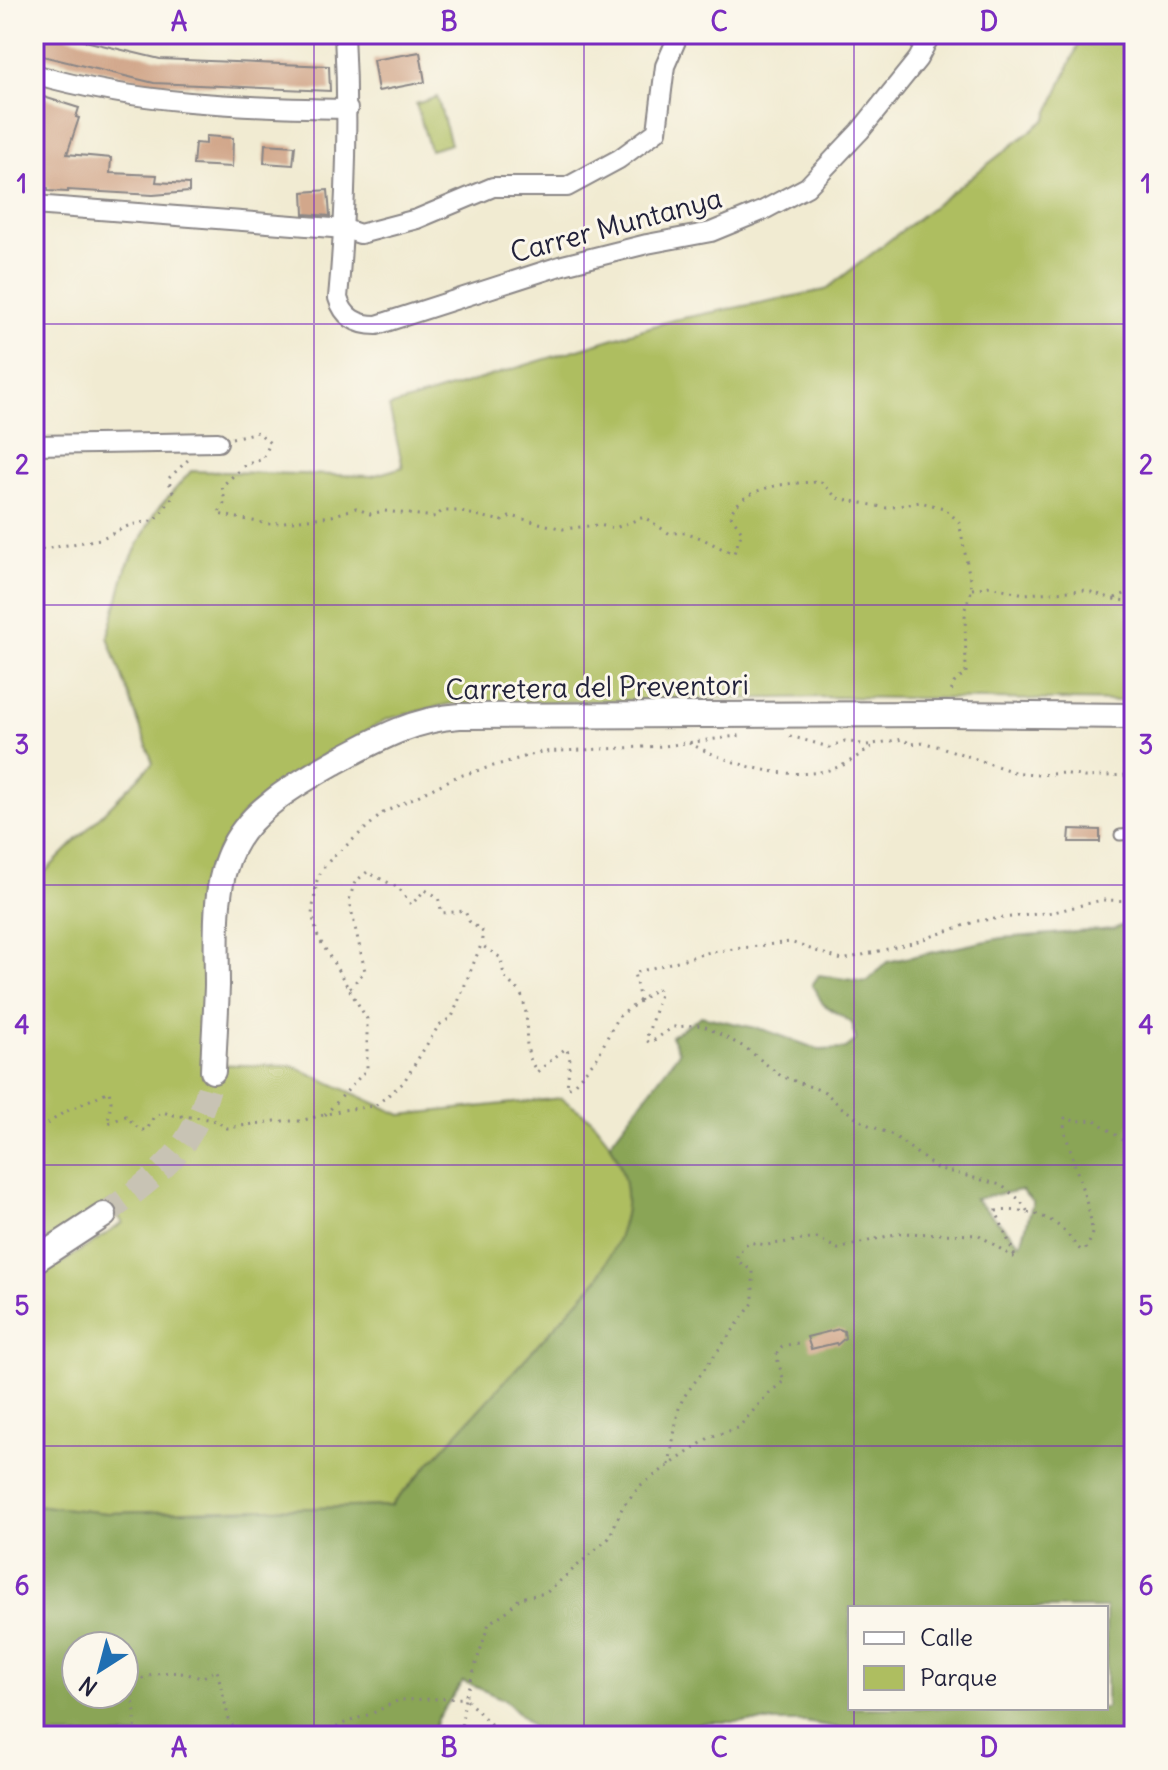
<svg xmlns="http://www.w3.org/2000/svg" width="1168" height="1770" viewBox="0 0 1168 1770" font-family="Delius,sans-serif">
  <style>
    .green { fill: #aebe60; stroke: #68704e; stroke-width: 2 }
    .forest { fill: #8aa556; stroke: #566448; stroke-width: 2; fill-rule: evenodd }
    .building { fill: #d2a78b }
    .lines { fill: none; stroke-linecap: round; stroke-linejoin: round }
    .tertiary-tunnel { stroke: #c8c3b4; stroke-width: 24; stroke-dasharray: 24 12; stroke-linecap: butt }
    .service-casing { stroke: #8a8686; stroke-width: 13 }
    .minor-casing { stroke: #8a8686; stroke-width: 22 }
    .tertiary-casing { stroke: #8a8686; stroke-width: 28 }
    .path { stroke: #8a8686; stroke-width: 3; stroke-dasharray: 2 6; stroke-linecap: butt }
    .service { stroke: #fff; stroke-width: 9 }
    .minor { stroke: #fff; stroke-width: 18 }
    .tertiary { stroke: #fff; stroke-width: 24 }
    .grid { fill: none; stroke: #7b2cbf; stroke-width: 2; stroke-opacity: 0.55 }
    .labels { text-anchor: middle; stroke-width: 6; stroke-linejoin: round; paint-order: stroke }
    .street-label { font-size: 28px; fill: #22223b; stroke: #fbf7ec }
    .neatline { fill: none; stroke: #7b2cbf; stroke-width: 3 }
    .grid-label { font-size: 26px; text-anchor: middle; font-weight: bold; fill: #7b2cbf }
  </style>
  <rect width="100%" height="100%" fill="#fbf7ec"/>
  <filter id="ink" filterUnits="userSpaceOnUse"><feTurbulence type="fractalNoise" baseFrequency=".0125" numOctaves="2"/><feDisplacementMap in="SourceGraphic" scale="16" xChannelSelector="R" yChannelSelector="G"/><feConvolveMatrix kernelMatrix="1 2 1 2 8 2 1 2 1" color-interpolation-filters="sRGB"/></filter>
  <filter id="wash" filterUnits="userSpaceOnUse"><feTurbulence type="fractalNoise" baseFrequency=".006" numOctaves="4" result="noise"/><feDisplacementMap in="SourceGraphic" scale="32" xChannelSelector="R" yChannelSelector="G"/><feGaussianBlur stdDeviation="1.8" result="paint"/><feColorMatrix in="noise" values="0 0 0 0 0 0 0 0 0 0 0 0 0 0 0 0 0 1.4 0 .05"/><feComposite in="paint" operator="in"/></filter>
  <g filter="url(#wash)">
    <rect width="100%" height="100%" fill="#f1ebd2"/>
    <g class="green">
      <polygon points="1083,34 1134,34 1134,701 829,697 449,704 387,719 300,769 243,814 218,851 208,905 202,1064 293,1066 401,1115 561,1098 591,1119 610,1143 621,1165 629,1198 620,1237 598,1279 391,1506 107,1513 34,1505 34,1281 123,1223 108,1203 34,1248 34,883 153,763 108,637 126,568 155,512 191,471 372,476 403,467 389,407 673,320 825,290 1046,119"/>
      <polygon points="437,97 451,144 430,150 416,104"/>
    </g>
    <path class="forest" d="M1134 920V1736H885L805 1722H709L640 1736H541L505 1700 463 1681 437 1719 432 1736H34V1505L107 1513 391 1506 598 1279C626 1226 639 1200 610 1143L679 1052 671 1036 701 1016 765 1030 820 1050 846 1049 856 1040 852 1023 823 1004 812 985 819 975 866 982 887 962 1001 938 1114 929ZM1021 1190 1033 1202 1021 1244 975 1199ZM850 1608H1106V1708H850ZM76 1646H124V1694H76Z"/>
    <g id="blocks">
      <g class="building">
        <polygon points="34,34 56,34 160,59 329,66 330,91 154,83 34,54"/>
        <polygon points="420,52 425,82 378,91 373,60"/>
        <polygon points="34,94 79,108 76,117 79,118 67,154 111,158 110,173 157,175 156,182 189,184 189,192 153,195 68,190 68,192 48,191 48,188 34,186"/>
        <polygon points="206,136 233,138 232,167 193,165 195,143 206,144"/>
        <polygon points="265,144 295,146 293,165 264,163"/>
        <polygon points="328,190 330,216 304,214 303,192"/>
        <polygon points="1070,829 1100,830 1100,842 1069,842"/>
        <polygon points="839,1329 844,1331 845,1338 837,1345 836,1343 811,1349 807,1337"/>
      </g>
    </g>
  </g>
  <g filter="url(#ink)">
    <use href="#blocks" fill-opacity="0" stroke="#8a8686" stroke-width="2"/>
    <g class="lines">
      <path class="tertiary-tunnel" d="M104 1215C164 1171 197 1147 213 1071"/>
      <defs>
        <polyline id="service" points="1120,835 1134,834"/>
        <g id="minor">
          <path d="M344 34C349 123 346 210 338 298 344 318 357 325 377 325L563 265 647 244 711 232 762 211 807 187 860 131 918 59 931 34"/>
          <path d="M34 74C138 104 240 107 348 109"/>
          <polyline points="34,205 345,229 360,234 417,219 493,187 567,187 619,159 657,131 665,66 679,34"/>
          <polyline points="34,445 218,442"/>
        </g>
        <g id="tertiary">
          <path d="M213 1071C214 1043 216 1014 217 986 217 942 212 887 233 847 253 808 298 783 335 762 376 740 413 719 460 716L946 714 1134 716"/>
          <polyline points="34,1261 104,1215"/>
        </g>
      </defs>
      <use href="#service" class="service-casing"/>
      <use href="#minor" class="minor-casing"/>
      <use href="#tertiary" class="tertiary-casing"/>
      <g class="path">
        <path d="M232 438 258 432 270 443 263 459 245 465 222 486 225 502 218 514 268 524 332 516 356 508 370 514 384 511 435 517 442 511H457L502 521 511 516 563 529 598 525 615 528 644 517 670 534C692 527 714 548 734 553L742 532 730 514C748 484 788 483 821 482L837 498 887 508 920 502 944 508 959 522 972 589 965 609 966 673 954 683 950 695"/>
        <polyline points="34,551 100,539 130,525 156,520 174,495 168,479 189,459"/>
        <polyline points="972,589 990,586 1024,594 1085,590 1113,599 1134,602"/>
        <polyline points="1115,598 1134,590"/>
        <polyline points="790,736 829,747 845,741 867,745 903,739 910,744 925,743 944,748 1014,772 1039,775 1064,773 1084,777 1128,775 1134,779"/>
        <path d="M689 743C732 765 794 785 841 766 852 761 863 752 873 746"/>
        <polyline points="350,988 365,971 349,900 355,882 367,872 399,888 411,905 425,890 438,897 442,913 465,911 469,921 483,932 481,945"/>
        <polyline points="640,1001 634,973 710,952 790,942 842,960 912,943 977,921 1054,912 1102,900 1134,901"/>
        <polyline points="325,1115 367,1069 367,1019 318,937 312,914 317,880 322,870 330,860 383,813 456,777 541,752 664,746 745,735"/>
        <path d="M34 1133 63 1113 109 1091 111 1101 108 1123 126 1116 140 1130H147L153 1118 163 1112C187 1121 206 1112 227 1128L275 1121H300L343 1110 375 1106 403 1083 439 1025 452 1017 481 945 501 958C502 964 503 973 505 977 510 985 519 988 522 997 533 1027 518 1042 537 1072L566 1048 570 1057 567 1088 572 1086 597 1058 617 1018 657 988 660 994 646 1040 650 1043 673 1027 702 1025 746 1048 781 1076 825 1092 841 1107 866 1124 893 1135 936 1168 1001 1185 1020 1200 1028 1212"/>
        <path d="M669 1465 678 1411 683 1398 753 1303V1271L739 1262 737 1256 748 1242 766 1245 817 1238 838 1249 899 1233 979 1235 1016 1259 996 1211C1019 1209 1043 1212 1061 1228 1069 1234 1073 1244 1082 1251L1088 1247 1092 1233 1090 1214 1064 1129 1065 1118 1075 1121 1095 1120 1134 1148"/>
        <path d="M134 1736C138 1721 132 1701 132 1683 157 1671 175 1669 201 1678L217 1670 230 1724 247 1735 252 1732 261 1736"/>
        <polyline points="323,1736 342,1724 373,1713 399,1700 465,1698 460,1736"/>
        <polyline points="502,1736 465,1698 489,1623 506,1612 520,1598 546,1593 609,1538 623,1506 642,1484 710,1437 738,1428 768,1394 784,1381 776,1355 782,1346 803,1342"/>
      </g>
      <use href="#service" class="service"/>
      <use href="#minor" class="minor"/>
      <use href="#tertiary" class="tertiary"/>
    </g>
  </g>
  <path class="grid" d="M314 34V1736M584 34V1736M854 34V1608M34 324H1134M34 605H1134M34 885H1134M34 1165H1134M34 1446H1134M854 1708V1736"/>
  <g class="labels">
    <g class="street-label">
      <text transform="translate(616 225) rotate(-15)" y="10">Carrer Muntanya</text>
      <text transform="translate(597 687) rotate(-1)" y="10">Carretera del Preventori</text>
    </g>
  </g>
  <rect width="1168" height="1770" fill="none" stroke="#fbf7ec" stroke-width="88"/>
  <rect x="848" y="1606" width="260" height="104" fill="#fbf7ec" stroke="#a4a2a5" stroke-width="2"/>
  <rect x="864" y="1632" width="40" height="12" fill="#ffffff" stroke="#a4a2a5" stroke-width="2"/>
  <text x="920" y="1646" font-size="24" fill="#22223b">Calle</text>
  <rect x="864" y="1666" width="40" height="24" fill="#aebe60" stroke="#a4a2a5" stroke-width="2"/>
  <text x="920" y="1686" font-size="24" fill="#22223b">Parque</text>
  <g transform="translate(100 1670) rotate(216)"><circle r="38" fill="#fbf7ec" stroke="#a4a2a5" stroke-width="2"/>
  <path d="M0-6L14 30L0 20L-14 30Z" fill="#1f6fb2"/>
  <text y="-12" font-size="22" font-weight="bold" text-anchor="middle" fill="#22223b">N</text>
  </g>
  <rect x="44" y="44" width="1080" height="1682" class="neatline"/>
  <g class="grid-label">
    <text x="179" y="31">A</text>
    <text x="449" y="31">B</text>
    <text x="719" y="31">C</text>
    <text x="989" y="31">D</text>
    <text x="22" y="193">1</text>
    <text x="1146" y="193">1</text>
    <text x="22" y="474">2</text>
    <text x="1146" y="474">2</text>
    <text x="22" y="754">3</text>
    <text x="1146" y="754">3</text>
    <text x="22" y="1034">4</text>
    <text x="1146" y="1034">4</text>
    <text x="22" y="1315">5</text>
    <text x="1146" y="1315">5</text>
    <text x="22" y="1595">6</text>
    <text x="1146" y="1595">6</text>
    <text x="179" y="1757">A</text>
    <text x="449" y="1757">B</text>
    <text x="719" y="1757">C</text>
    <text x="989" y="1757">D</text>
  </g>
</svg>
